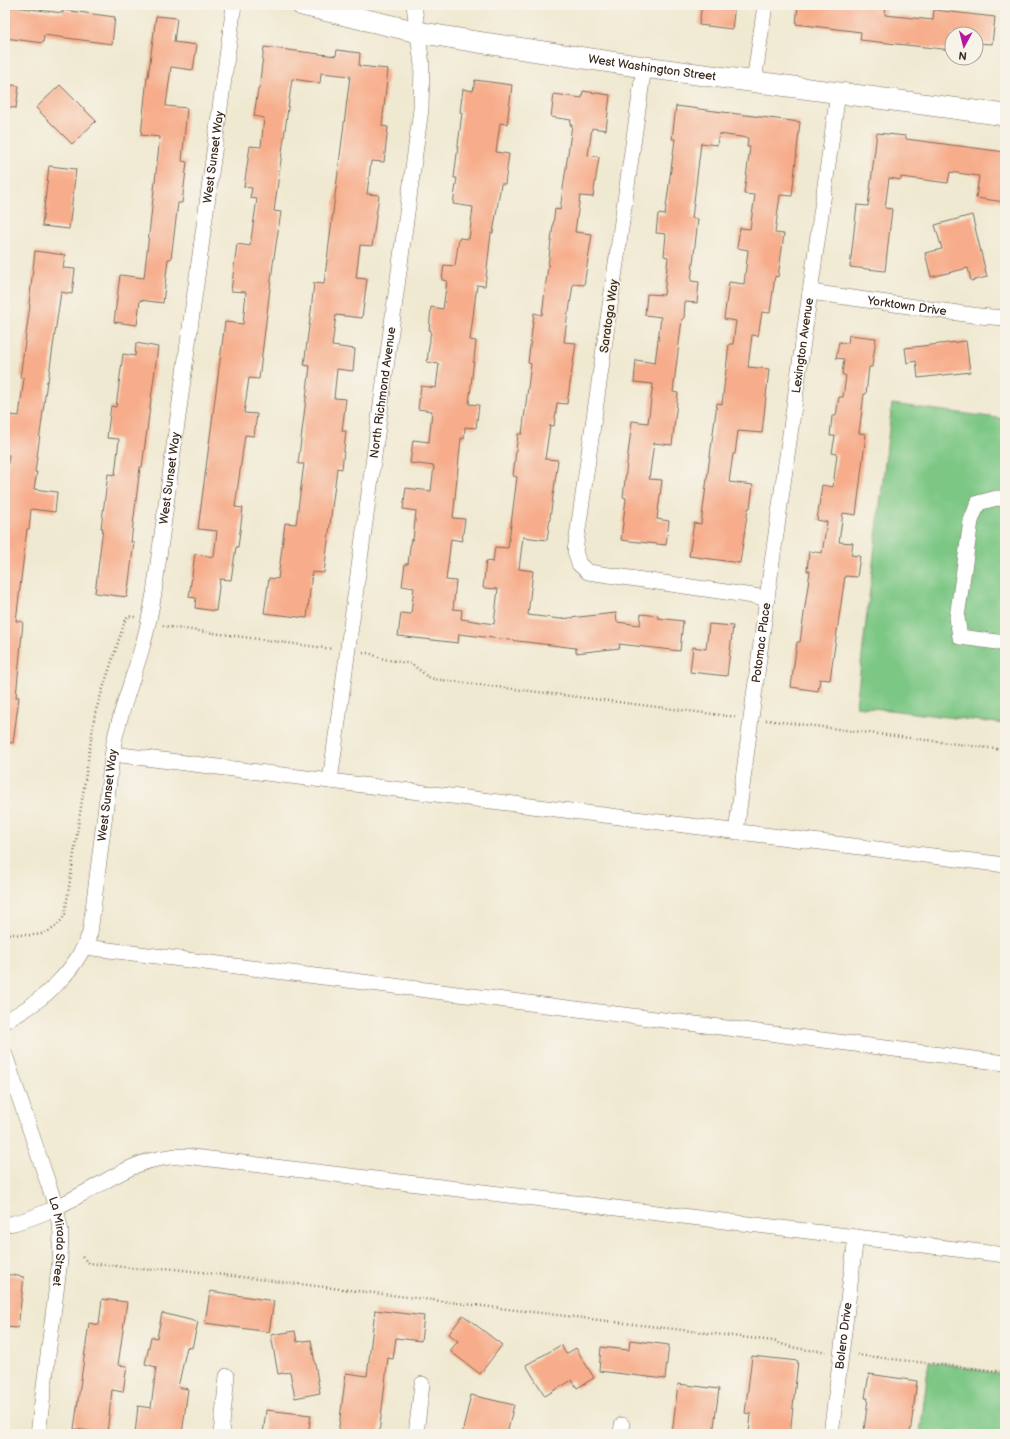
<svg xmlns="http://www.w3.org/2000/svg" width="1010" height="1439" viewBox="0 0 1010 1439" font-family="'Balsamiq Sans',sans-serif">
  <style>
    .green { fill: #7dc785; stroke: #5c7852 }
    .building { fill: #f7ad8b }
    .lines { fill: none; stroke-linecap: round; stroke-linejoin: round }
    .street-casing { stroke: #7a6d5d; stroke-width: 16 }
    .secondary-casing { stroke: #7a6d5d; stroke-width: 22 }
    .path { stroke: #7a6d5d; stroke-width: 2.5; stroke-dasharray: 1 3; stroke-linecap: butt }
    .street { stroke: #fff; stroke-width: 15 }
    .secondary { stroke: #fff; stroke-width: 21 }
    .labels { text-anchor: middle; stroke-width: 3; stroke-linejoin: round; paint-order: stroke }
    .street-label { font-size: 12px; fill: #3b2a1e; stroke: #f7f3e8 }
  </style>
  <rect width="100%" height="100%" fill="#f7f3e8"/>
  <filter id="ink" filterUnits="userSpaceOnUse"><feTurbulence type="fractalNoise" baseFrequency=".025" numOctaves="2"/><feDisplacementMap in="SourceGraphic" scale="8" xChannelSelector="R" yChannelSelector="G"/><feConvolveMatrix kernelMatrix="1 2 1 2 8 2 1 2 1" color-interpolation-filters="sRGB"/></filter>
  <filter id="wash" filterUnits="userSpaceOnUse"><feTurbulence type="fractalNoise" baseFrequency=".012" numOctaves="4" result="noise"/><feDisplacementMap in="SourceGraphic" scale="16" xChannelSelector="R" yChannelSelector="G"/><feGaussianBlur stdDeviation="0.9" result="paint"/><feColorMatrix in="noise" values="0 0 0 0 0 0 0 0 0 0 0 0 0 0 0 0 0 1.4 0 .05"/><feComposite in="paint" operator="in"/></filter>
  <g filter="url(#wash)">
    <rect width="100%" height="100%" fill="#f0e9d2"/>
    <g class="green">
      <polygon points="892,404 1005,419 1005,724 856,706"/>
      <polygon points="929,1361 1005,1375 1005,1434 920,1434"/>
    </g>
    <g id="blocks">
      <g class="building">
        <polygon points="702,5 735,5 732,29 699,25"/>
        <polygon points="798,5 886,5 885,15 933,20 934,10 995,17 992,44 976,43 976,34 952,34 952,50 860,40 861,32 796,24"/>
        <polygon points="5,6 63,13 63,10 115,17 112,44 44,35 43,43 5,38"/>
        <polygon points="156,16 177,18 174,42 197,45 193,70 171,67 166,106 187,108 182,161 187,162 182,203 178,203 171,259 168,259 163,303 140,300 137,325 114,322 120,275 144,278 160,137 141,135 147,77 148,77"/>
        <polygon points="264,47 336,56 337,50 360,53 359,66 388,69 382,126 388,127 384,162 371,161 367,194 379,195 372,246 360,245 356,278 367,279 362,318 336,315 332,346 355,349 353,371 337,369 334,398 346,399 342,431 346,431 342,469 337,468 324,573 312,572 307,618 264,613 269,578 278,579 285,523 296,524 304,464 298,464 310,366 304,365 311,311 314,283 324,284 350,76 321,73 320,83 292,79 274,211 281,212 273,264 259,379 249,378 244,413 257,414 254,436 245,435 235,507 243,508 238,547 236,547 231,580 220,579 216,611 195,608 196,598 189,597 195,554 214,557 217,531 198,529 225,322 243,324 246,292 231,291 237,244 250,246 257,199 250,198 252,188 244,187 250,146 261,147 264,118 254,116 258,89 259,89"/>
        <polygon points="475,80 512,85 507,124 500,123 496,152 509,154 505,184 501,184 493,233 491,233 485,286 477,285 470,340 476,341 469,404 479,405 476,428 465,427 464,439 461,438 453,518 465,519 462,541 451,539 446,580 456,581 453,609 462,610 461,619 494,624 498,589 483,588 486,561 493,562 495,547 508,548 517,477 513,476 518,434 522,434 531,364 528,363 534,313 542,315 555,209 560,210 572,125 570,125 571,120 551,117 554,94 582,98 583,91 610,95 606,130 592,128 588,155 599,157 593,197 580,196 575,232 592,234 584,285 573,284 569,312 568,312 564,342 576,343 567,404 557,403 554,426 550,425 545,459 558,460 547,540 523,537 519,569 533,571 528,615 560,619 616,613 617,622 640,625 641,614 658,616 658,618 683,621 680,651 619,644 620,648 576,653 576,648 459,634 458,643 398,636 401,613 411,614 414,588 402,586 405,564 408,564 411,539 413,540 416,511 403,509 406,488 431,491 434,466 410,463 413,440 429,442 432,411 418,409 421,386 436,388 439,364 427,362 431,330 429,330 431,307 443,309 447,281 442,280 444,265 455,266 459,238 469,239 473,207 453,204 457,178 454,178 462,113 460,112 463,89 473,91"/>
        <polygon points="5,84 19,86 16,108 5,107"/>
        <polygon points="60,85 96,121 72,144 36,108"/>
        <polygon points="676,106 800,122 792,196 780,195 775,233 784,234 778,277 775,276 770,313 762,312 758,336 752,335 748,367 769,369 762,433 738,431 735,454 733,454 729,482 753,485 750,508 748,508 740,563 689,556 694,523 701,524 717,403 722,404 729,344 733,344 736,321 724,319 729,282 744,284 748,250 737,248 740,228 750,229 755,195 744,194 750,147 747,147 748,138 719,134 717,145 701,143 692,218 698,219 691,281 699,282 697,303 685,302 684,319 682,319 673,392 678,393 672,445 654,443 649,479 662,480 657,519 669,521 666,545 621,540 626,498 623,497 632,421 648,423 653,384 634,382 636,360 655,363 661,317 645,315 647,294 664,295 668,257 664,256 666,234 656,233 658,214 665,215 675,139 672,139"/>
        <polygon points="877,133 906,136 906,139 1005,152 1005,202 976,198 979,176 950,172 948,183 901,177 901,180 889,178 885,208 892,209 885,271 850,267 857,205 868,206"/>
        <polygon points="49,166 76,169 69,229 42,226"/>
        <polygon points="972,215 987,277 971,281 968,268 931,277 925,253 942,249 935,225"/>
        <polygon points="35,251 65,255 63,268 75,269 72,294 61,292 48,381 47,381 35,472 37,472 34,489 57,492 55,512 31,509 29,529 27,529 16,621 23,622 16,697 19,697 13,743 5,742 5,485 9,455 5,454 5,450 10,415 19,416 24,378 20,378 30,305 29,304"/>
        <polygon points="849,335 876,338 872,367 869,367 866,394 864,394 859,433 866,434 856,515 843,513 839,542 853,543 851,555 860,556 857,577 845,576 830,680 820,679 818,691 791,687 797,642 800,642 810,571 807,571 809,551 822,553 827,522 817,520 822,485 833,487 837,454 832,453 835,436 830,436 832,416 836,416 839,397 843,397 846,376 842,374 844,359 836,358 839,342 848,343"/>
        <polygon points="966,341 970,372 918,378 916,361 907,363 905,348"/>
        <polygon points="136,343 158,347 142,467 140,467 131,542 134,542 127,597 95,593 103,528 101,528 108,474 115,475 119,439 107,438 111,406 116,407 123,354 135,356"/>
        <polygon points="709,624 733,626 727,676 690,672 693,647 706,649"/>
        <polygon points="5,1274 24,1277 18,1328 5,1327"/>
        <polygon points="210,1291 274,1301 269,1332 205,1323"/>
        <polygon points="102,1299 127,1302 118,1365 127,1366 123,1392 112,1390 107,1433 74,1429 89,1323 99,1325"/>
        <polygon points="375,1310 424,1316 421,1341 396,1338 393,1359 388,1358 379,1434 338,1434 346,1373 367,1376"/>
        <polygon points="162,1313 198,1322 192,1348 187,1347 178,1387 188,1389 182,1434 135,1434 138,1406 151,1408 156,1367 145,1364 151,1337 157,1338"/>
        <polygon points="463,1315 502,1345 480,1374 450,1351 458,1341 449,1334"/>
        <polygon points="295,1331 297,1342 311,1340 320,1393 295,1398 290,1372 278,1374 271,1335"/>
        <polygon points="630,1340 669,1345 665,1379 599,1371 601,1347 629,1350"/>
        <polygon points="561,1345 566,1354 576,1348 594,1378 577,1388 572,1380 545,1396 526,1365"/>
        <polygon points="752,1356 798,1361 790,1434 749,1434 751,1414 745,1413"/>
        <polygon points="869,1374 917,1381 910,1434 889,1434 864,1431 868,1398 865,1398"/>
        <polygon points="678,1384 719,1389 713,1434 672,1434"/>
        <polygon points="471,1395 514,1405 507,1434 462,1434"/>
        <polygon points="266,1410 311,1415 308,1434 263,1434"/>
      </g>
    </g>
  </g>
  <g filter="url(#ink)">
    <use href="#blocks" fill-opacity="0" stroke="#7a6d5d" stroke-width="1"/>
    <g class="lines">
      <defs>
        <g id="street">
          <polyline points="644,67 575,551 579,564 588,572 767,598"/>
          <polyline points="754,82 765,5"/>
          <path id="s1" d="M810 292 979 316 1005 318"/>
          <polyline points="1005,499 997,498 978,503 971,521 957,617 960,637 1005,643"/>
          <polyline points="113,754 1005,865"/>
          <path id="s2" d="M330 781 421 109 422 65 414 5"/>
          <path id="s3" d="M736 832 767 598 838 93"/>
          <polyline points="85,947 1005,1063"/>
          <path id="s4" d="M5 1021C41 1003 76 972 90 933L114 742C121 709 134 677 143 644 148 627 151 610 154 593L234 5"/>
          <path id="s5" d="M5 1055 56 1207 61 1232 60 1260 38 1434"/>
          <path d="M5 1225C32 1220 58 1207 82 1194 118 1175 141 1156 185 1156L1005 1255"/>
          <polyline points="221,1434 227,1376"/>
          <polyline points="416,1434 422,1384"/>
          <polyline points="621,1434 622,1425"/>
          <path id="s6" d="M831 1434 856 1237"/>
        </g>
        <g id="secondary">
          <path id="s7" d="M302 5 418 32 471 41 644 67 1005 115"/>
        </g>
      </defs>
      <use href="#street" class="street-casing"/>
      <use href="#secondary" class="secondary-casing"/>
      <g class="path">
        <polyline points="163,625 169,627 332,649"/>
        <polyline points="363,653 369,653 383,659 412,664 428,677 434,679 737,717"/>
        <polyline points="766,720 1005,750"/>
        <path d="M5 933C30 936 51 940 65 914L95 713 125 621 128 616 135 617"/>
        <path d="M82 1257 89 1263 150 1270 166 1268 774 1341C791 1348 807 1351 826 1351"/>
        <polyline points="857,1355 1005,1372"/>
      </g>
      <use href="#street" class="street"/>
      <use href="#secondary" class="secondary"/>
    </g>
  </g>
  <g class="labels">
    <g class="street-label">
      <text dy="4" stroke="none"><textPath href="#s7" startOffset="356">West Washington Street</textPath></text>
      <text dy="4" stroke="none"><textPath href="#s4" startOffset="912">West Sunset Way</textPath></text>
      <text dy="4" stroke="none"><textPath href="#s1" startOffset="98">Yorktown Drive</textPath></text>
      <text transform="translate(609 316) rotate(-82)" y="4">Saratoga Way</text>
      <text dy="4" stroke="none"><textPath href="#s3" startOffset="491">Lexington Avenue</textPath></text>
      <text dy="4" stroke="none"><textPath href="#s2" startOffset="392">North Richmond Avenue</textPath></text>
      <text dy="4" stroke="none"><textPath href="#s4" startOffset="588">West Sunset Way</textPath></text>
      <text dy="4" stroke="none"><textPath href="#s3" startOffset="191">Potomac Place</textPath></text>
      <text dy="4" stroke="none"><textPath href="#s4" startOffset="264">West Sunset Way</textPath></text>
      <text dy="4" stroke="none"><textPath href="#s5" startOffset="195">La Mirada Street</textPath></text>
      <text dy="4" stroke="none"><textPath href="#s6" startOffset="99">Bolero Drive</textPath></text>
    </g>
  </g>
  <rect width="1010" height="1439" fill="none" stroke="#f7f3e8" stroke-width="20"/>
  <g transform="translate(964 46) rotate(187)"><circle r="19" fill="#f7f3e8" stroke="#aca397"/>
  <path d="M0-3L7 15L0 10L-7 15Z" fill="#b5179e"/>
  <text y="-6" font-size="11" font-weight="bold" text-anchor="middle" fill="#3b2a1e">N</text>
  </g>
</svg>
